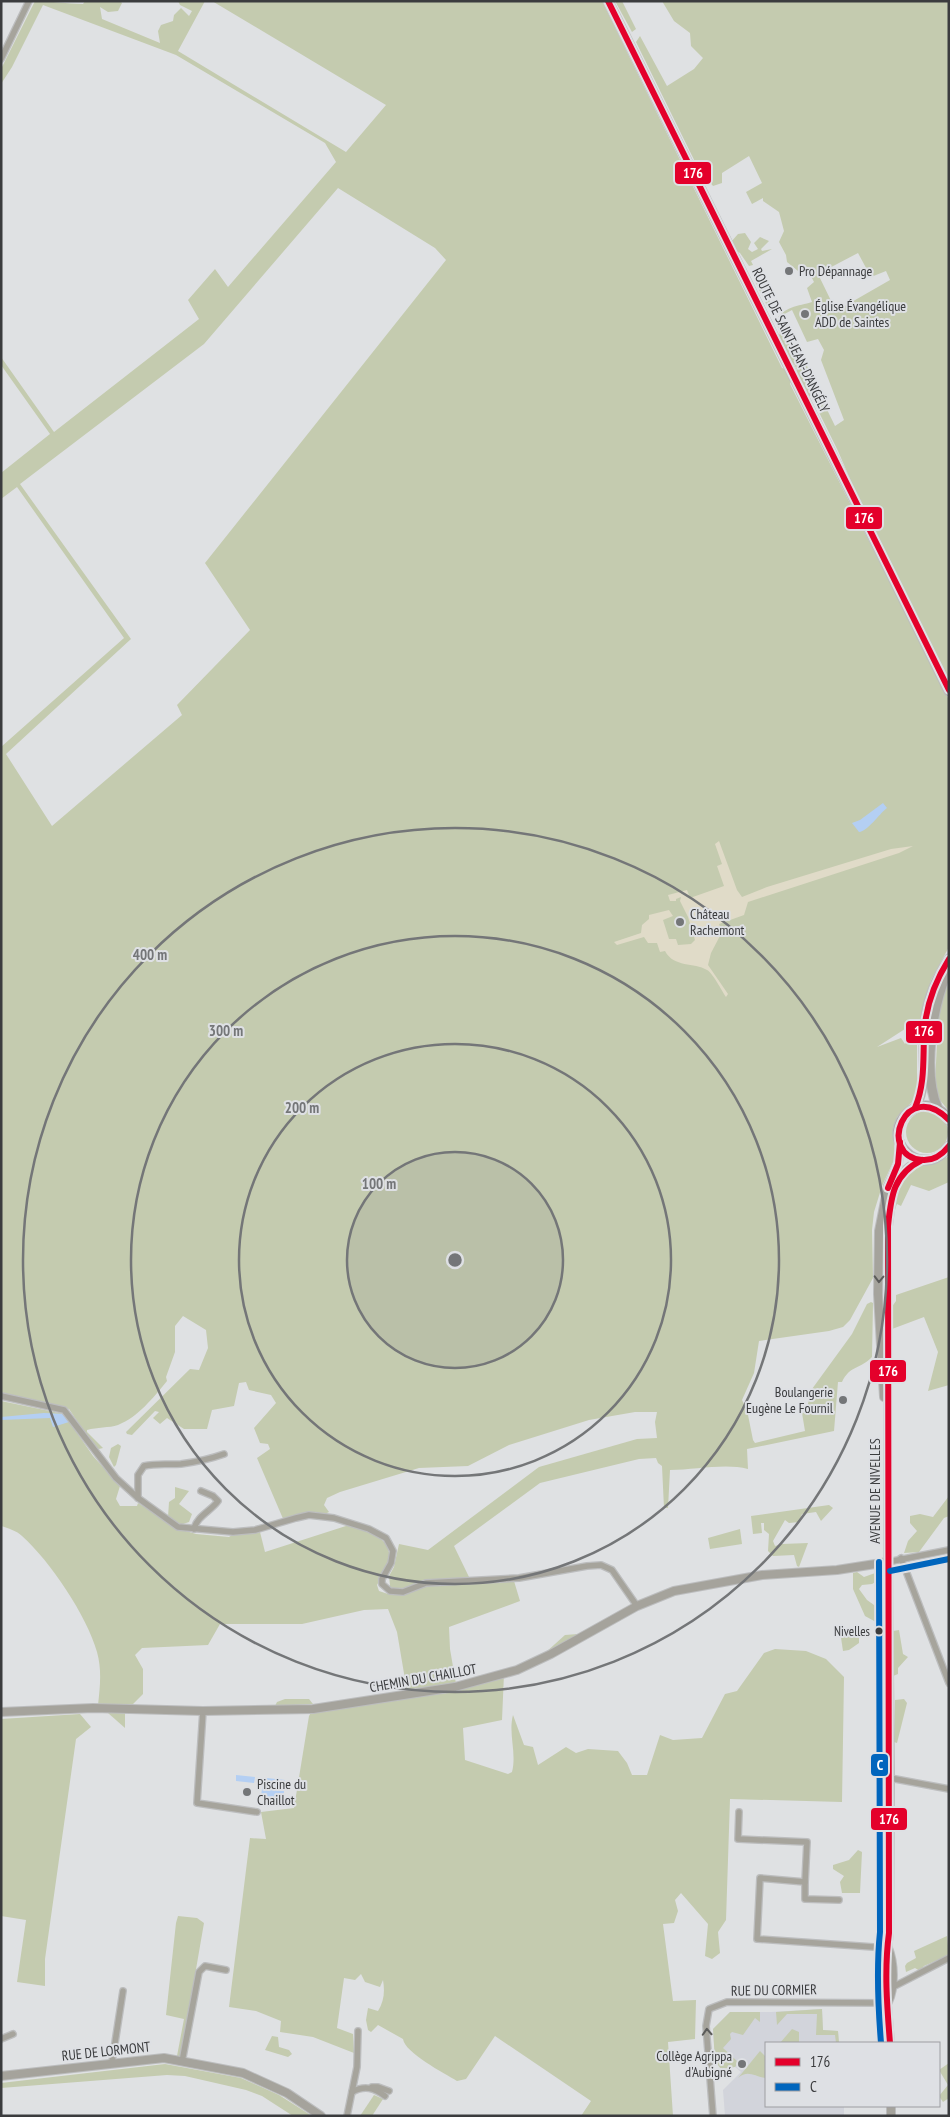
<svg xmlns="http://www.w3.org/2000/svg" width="950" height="2117" viewBox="0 0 950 2117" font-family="'PT Sans Narrow',sans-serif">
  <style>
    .built { fill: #d2d4db }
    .green { fill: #c4cbaf; fill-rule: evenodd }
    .sand { fill: #e0dbc8 }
    .water { fill: #b4cff3 }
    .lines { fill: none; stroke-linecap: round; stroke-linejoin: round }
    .street-casing { stroke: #bcbdbe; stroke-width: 8 }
    .secondary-casing { stroke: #bcbdbe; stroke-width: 10 }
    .primary-casing { stroke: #bcbdbe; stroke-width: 11 }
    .highway-casing { stroke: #bcbdbe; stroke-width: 12 }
    .street { stroke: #a6a49c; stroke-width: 5.5 }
    .secondary { stroke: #a5a39c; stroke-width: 8 }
    .primary { stroke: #a8a69f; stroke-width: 9 }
    .highway { stroke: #a2a098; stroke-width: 10 }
    .bus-1-casing { stroke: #dee0e4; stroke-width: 10 }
    .bus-2-casing { stroke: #dee0e4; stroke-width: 10 }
    .bus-1 { stroke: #e4002b; stroke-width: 6 }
    .bus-2 { stroke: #0065bd; stroke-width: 6 }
    .oneway { stroke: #5b5b5a }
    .ring { fill: none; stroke: #747678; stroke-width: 2.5 }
    .poi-dot { fill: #747678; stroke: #dee0e4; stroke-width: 2 }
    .bus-dot { fill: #3b3c3e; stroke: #dee0e4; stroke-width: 2 }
    .labels { text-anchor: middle; stroke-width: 4; stroke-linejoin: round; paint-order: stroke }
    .bus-label { font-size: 13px; fill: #3b3c3e; stroke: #dee0e4; text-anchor: end }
    .poi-label { font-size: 14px; fill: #3b3c3e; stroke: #dee0e4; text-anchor: start }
    .street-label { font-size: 14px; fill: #3b3c3e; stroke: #dee0e4 }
    .centre { fill: #747678; stroke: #dee0e4; stroke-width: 2.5 }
    .ring-label { font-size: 15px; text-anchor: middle; font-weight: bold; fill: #747678; stroke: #dee0e4; stroke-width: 4; stroke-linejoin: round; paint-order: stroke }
    .line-badge { stroke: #dee0e4; stroke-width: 2 }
    .badge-label { font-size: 14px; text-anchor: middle; font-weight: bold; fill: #fff }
  </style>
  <rect width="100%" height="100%" fill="#dfe1e3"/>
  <polygon class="built" points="822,2009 823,2030 838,2031 839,2043 766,2043 766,2106 844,2106 844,2116 725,2116 723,2090 741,2072 735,2067 721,2069 715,2061 713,2029 730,2012 771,2012"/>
  <g class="green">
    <path d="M35 1C52 1 67 4 83 4L85 1H120L122 3 118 11 108 12 100 7 102 19 160 43 158 31 161 25 173 21 174 15 181 8 189 16 192 11 180 5 178 1H205L178 51 346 152 386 105 212 1H602L782 368 787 370 791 378 790 384 949 700V947L931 980 920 1022 914 1029 908 1027 877 1047 901 1038 905 1044 909 1037 914 1035 917 1038V1091L915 1099 897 1117 894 1128V1160L882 1186 874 1212 872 1230 873 1278 850 1320 843 1327 829 1331 759 1341 754 1373 742 1400 747 1410 753 1440 755 1443 805 1431 802 1413 808 1412C806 1399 813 1398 812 1389L852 1334 867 1304 871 1302 873 1303 872 1357C861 1369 850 1365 842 1382H838L834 1431 747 1449 748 1469C725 1463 695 1470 670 1470L668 1508H664L662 1466 658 1463 656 1458 639 1459 540 1483 454 1546 469 1577 514 1581 520 1601 449 1627 450 1649 456 1684 407 1691 397 1632 388 1609 364 1610 302 1624H220L208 1645 142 1648 135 1655 143 1669V1694L132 1705H98C100 1687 102 1670 97 1652 87 1616 50 1561 22 1536 17 1531 8 1528 1 1526V1401L64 1414 93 1456 120 1486 116 1499 120 1506H137L138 1503 179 1529 196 1534 229 1537C237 1531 250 1534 260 1532L265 1552 349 1525 366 1531 381 1539 387 1545 390 1556 389 1563 377 1585 379 1591 391 1595 389 1576 394 1567 399 1544 428 1550 539 1467 637 1439 657 1438 655 1422 657 1412H635L589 1420 509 1445 468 1466 419 1468 340 1492 327 1498 324 1505 329 1512 321 1516 284 1521 257 1458 270 1449 268 1444 260 1443 254 1428 276 1403 271 1395 249 1390 246 1382 239 1383 234 1406 212 1410 207 1429H184L167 1418 160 1424 153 1418 159 1412 155 1411 132 1435 127 1434 126 1432 190 1369 199 1370 208 1348 206 1330 183 1316 175 1326V1352L166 1377 167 1381C153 1398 138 1417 118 1425 109 1428 97 1427 87 1430V1432L103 1448 99 1449 94 1446 69 1409 1 1394V747L124 638 17 487 1 499V473L50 434 1 365V357L54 432 199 319 188 300 215 269 228 287 336 162 325 143 176 55 43 5 12 67 1 84V69ZM338 188 435 248 446 260 205 563 250 630 177 705 182 715 52 826 6 754 131 639 20 484 204 344Z"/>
    <polygon points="615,1 622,1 636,29 632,32"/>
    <path d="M662 1H949V681L863 509 838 451 811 396H806L797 377V370L794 364 785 357 778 335 780 334 776 321C782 307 799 306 812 302L807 288 814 282 811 276 803 270 798 271 787 262 786 255 779 242 784 231 779 212 763 201V198L752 204 746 192 762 183 749 156 722 173V183L713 186 707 179 704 180 636 42 640 36 667 86 694 69 703 58 691 46 690 33 674 21ZM858 253 871 277 886 271 890 280 836 311 818 274ZM792 310 807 342 818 339 824 350 821 360 844 420 835 426 817 389 804 359 791 342 777 318Z"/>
    <polygon points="745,233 751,242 748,249 752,252 758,249 754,243 760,237 769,241 761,249 762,251 772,249 751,261 753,265 749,266 740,253 733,249 731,242 738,234"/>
    <polygon points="755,281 761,282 770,302 768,308"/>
    <polygon points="949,978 949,1111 939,1099 935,1083 938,1023 941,998"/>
    <circle cx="927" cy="1132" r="21"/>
    <path d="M949 1156V1182L929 1191 911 1185 901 1206 897 1204 895 1209 893 1206C897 1191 901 1169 919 1165 932 1162 937 1164 949 1156Z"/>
    <polygon points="949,1277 949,1385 928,1391 938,1352 924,1317 892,1329 891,1308 896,1301 896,1295"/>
    <polygon points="118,1444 121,1446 116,1465 114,1467 109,1457 111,1448"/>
    <polygon points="175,1487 189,1491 179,1504 192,1514 189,1522 180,1525 168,1517 169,1502 175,1498"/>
    <polygon points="949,1496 949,1516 944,1518 919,1552 904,1553 908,1541 917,1531 910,1523 910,1516 920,1514 933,1517"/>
    <polygon points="829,1505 833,1508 821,1521 816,1512 802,1514 799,1522 789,1523 785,1520 773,1541 775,1546 782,1544 808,1543 799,1567 797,1566 794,1555 773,1556 768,1551 769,1534 764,1530 764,1523 761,1523 762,1533 753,1534 751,1516"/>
    <polygon points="740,1529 742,1544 710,1549 708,1538"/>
    <polygon points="857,1572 864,1577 878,1572 881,1579 872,1584 862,1585 859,1589 867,1600 881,1610 881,1615 876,1622 865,1616 853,1589 853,1573"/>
    <polygon points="899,1630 903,1654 908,1657 898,1668 898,1674 893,1676 893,1631"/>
    <polygon points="840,1631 859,1635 859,1643 849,1650 843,1651"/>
    <polygon points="578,1634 578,1636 548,1654 545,1653 565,1635"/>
    <path d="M775 1649 806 1651 826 1659 844 1677 842 1802 730 1799 726 1920 718 1932 720 1953 712 1959 705 1956 708 1924 681 1893 675 1900 678 1911 674 1923 663 1924 673 2001 696 2000 695 2039 668 2042 673 2116H581L591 2101 495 2036 466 2079 457 2081C444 2073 405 2053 403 2039L378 2025 371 2032 368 2030 366 2020 368 2008 378 2011C384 2001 385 1992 383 1980L380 1987 365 1982 361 1974 355 1980 344 1978 337 2028 353 2034 354 2053 313 2037 280 2032 281 2021 256 2011 229 2007 250 1838 266 1839 261 1812 294 1808 309 1716 313 1709 455 1687 504 1674 502 1720 463 1728 465 1760 508 1774 512 1772C517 1753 508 1734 513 1715L524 1745 533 1747 538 1765 566 1747 576 1753 588 1749 618 1751 627 1763 632 1775H647L660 1735 673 1740 702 1738 725 1694 737 1691 764 1653Z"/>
    <polygon points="285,1699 309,1699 313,1704 275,1706 277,1702"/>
    <polygon points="904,1699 907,1703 897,1743 894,1742 895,1700"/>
    <polygon points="108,1713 125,1713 125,1728"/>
    <polygon points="80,1714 91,1727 76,1739 45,1959 45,1986 17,1982 26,1920 1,1916 1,1719"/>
    <polygon points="858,1850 862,1852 860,1893 842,1893 840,1882 844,1876 833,1869 833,1865 849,1860"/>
    <polygon points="178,1916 197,1918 204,1923 181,2056 177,2056 184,2019 166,2015 176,1923"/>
    <polygon points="947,1936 949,1955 924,1966 920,1971 915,1968 906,1972 905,1966 907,1963 916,1958 914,1951"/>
    <polygon points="822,2009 823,2030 838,2031 839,2043 836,2043 835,2035 816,2035 817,2014 787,2014 777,2025 776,2012"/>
    <polygon points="730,2012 760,2012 760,2022 755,2018 743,2035 732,2032 730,2034 731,2039 723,2048 739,2063 735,2067 721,2069 715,2061 713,2029"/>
    <polygon points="792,2029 799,2032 799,2043 780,2043"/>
    <polygon points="272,2036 278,2037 279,2047 289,2050 292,2054 288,2057 265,2050"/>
    <path d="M760 2051 766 2057V2078C755 2077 748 2069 738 2078Z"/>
    <polygon points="949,2063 949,2098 943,2102 939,2096 948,2085 939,2070"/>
    <polygon points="165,2064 241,2078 279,2095 312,2116 293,2116 262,2096 246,2090 185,2076 167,2075 1,2088 1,2083"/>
    <polygon points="374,2095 383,2099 372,2116 360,2116"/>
  </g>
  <path class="sand" d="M719 841 737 890 742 897 767 887 891 849 913 846 899 853 748 902 744 915 719 924 722 932 711 953 708 965 728 994 726 997C722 991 712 972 707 970 694 962 674 968 665 951L660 952 657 943H648L644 937 617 945 614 942 641 933 642 925 649 919V915L669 910 673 916 663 920 669 939H676L678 945 691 944 695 940 688 917 680 901 681 897 676 899V901H670L668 895 687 890 690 898 724 886 717 866 722 864 715 844Z"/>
  <g class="water">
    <path d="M883 803 887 808C879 814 868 831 859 832L852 823 860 820Z"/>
    <polygon points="44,1413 64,1414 69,1422 53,1427 50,1418 1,1420 1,1417"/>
    <polygon points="236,1775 255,1777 254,1783 236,1781"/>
    <polygon points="267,1778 285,1780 283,1802 264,1800 261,1796 263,1782"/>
  </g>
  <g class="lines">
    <defs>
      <g id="street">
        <polyline points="1,59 29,1"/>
        <polyline points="1,1396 64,1410 116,1478 138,1498 178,1527 233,1532 255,1530 296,1518 309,1515 334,1518 369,1529 386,1538 393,1551 391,1563 382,1579 382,1584 390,1591 403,1592 426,1583 519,1578 587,1566 601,1565 612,1570 637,1606"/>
        <path d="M138 1498V1475L144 1466C157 1463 168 1465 181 1464 196 1462 210 1459 224 1454"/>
        <path d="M194 1529C197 1516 211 1511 218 1501L213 1496 201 1491"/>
        <polyline points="901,1558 949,1683"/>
        <polyline points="888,1562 949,1550"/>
        <polyline points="203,1711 197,1803 257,1812"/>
        <polyline points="890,1778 949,1789"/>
        <polyline points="739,1812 738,1839 807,1842 805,1882 760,1878 757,1939 888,1948"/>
        <polyline points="805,1882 805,1899 839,1900"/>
        <polyline points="891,1988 949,1958"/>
        <polyline points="1,2039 13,2034"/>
        <polyline points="112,2062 123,1991"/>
        <polyline points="182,2062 199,1972 205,1966 226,1970"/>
        <polyline points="372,2087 378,2087 389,2091"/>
        <path d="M352 2092C365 2085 374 2088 385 2096"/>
        <polyline points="347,2116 357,2067 358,2031"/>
        <polyline points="713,2116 706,2026 709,2009 727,2002 888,2003"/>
      </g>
      <g id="secondary">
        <polyline points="884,1397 878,1294 879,1231 888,1186 898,1164 900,1142"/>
        <polyline points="1,1712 93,1708 203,1711 313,1709 455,1687 517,1670 551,1654 637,1606 674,1591 762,1575 837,1570 888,1562"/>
        <path d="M888 1948C894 1962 895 1988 888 2002"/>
        <path d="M890 2043 886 1993V1957L889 1933 890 1778 888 1562V1226C891 1199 893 1171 922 1160"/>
        <polyline points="1,2076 164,2058 243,2073 287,2093 321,2116"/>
        <polyline points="891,2106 891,2116"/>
      </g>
      <g id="primary">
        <polyline points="608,1 949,691"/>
        <path d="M915 1108C929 1082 921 1052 925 1024 927 1000 936 979 949 959"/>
        <path d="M938 1109C922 1074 932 1005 948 971"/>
        <path d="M949 1120C925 1084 879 1125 906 1152 910 1156 917 1160 923 1160 934 1161 943 1155 949 1146"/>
      </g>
      <polyline id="highway" points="946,1150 949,1150"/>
    </defs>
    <use href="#street" class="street-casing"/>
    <use href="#secondary" class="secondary-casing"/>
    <use href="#primary" class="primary-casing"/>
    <use href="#highway" class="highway-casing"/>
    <use href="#street" class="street"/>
    <use href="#secondary" class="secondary"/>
    <use href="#primary" class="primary"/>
    <use href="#highway" class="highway"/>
    <defs>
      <g id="bus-1">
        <polyline points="608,1 949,690"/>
        <path d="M915 1108C925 1084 923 1061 924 1036 925 1008 934 983 949 959"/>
        <path d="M949 1120C905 1076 876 1156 922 1160 934 1161 942 1155 949 1146"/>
        <polyline points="888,1188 898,1164 900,1142"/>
        <path d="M890 2043C887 2006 884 1970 889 1933L888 1226C891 1197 893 1174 922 1160"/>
      </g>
      <g id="bus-2">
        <path d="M879 1562 880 1932C876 1970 878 2006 881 2043"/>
        <polyline points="890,1571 949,1559"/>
      </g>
    </defs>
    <use href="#bus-1" class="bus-1-casing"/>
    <use href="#bus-2" class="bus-2-casing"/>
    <use href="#bus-1" class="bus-1"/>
    <use href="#bus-2" class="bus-2"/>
  </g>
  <defs><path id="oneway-chevron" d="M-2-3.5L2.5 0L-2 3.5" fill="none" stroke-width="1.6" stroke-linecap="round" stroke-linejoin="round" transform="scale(1.25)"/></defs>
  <g class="oneway">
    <use href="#oneway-chevron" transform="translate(879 1279) rotate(91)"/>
    <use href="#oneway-chevron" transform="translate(707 2032) rotate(-93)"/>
  </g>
  <circle cx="455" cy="1260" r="108" fill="#747678" fill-opacity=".12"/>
  <g class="ring">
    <circle cx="455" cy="1260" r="108"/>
    <circle cx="455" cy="1260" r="216"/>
    <circle cx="455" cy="1260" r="324"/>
    <circle cx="455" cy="1260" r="432"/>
  </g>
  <g class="poi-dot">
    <circle cx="789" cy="271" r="5"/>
    <circle cx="805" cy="314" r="5"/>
    <circle cx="680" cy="922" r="5"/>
    <circle cx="843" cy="1400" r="5"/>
    <circle cx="247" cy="1792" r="5"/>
    <circle cx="742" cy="2064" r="5"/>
  </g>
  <circle class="bus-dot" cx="879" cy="1631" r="4.5"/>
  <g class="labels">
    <g class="bus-label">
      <text x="870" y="1636">Nivelles</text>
    </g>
    <g class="poi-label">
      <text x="799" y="276">Pro Dépannage</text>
      <text x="815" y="311">Église Évangélique<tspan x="815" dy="16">ADD de Saintes</tspan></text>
      <text x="690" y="919">Château<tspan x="690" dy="16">Rachemont</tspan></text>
      <text x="833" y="1397" text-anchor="end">Boulangerie<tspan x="833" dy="16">Eugène Le Fournil</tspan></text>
      <text x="257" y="1789">Piscine du<tspan x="257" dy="16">Chaillot</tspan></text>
      <text x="732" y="2061" text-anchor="end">Collège Agrippa<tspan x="732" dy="16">d'Aubigné</tspan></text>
    </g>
    <g class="street-label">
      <text transform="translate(791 340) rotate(64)" y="5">ROUTE DE SAINT-JEAN-D'ANGÉLY</text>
      <text transform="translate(875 1491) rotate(-90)" y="5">AVENUE DE NIVELLES</text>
      <text transform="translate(423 1678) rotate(-10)" y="5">CHEMIN DU CHAILLOT</text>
      <text transform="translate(774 1990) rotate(-1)" y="5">RUE DU CORMIER</text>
      <text transform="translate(106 2051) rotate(-6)" y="5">RUE DE LORMONT</text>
    </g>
  </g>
  <circle cx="455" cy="1260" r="8" class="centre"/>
  <g class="ring-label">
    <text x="150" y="960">400 m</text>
    <text x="226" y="1036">300 m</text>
    <text x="302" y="1113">200 m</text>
    <text x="379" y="1189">100 m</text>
  </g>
  <g class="line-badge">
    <rect x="674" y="161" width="38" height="24" rx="5" fill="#e4002b"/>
    <rect x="845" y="506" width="38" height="24" rx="5" fill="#e4002b"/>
    <rect x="905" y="1020" width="38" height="24" rx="5" fill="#e4002b"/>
    <rect x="869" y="1359" width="38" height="24" rx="5" fill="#e4002b"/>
    <rect x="870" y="1753" width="19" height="24" rx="5" fill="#0065bd"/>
    <rect x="870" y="1807" width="38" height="24" rx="5" fill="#e4002b"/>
  </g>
  <g class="badge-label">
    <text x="693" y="178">176</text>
    <text x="864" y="523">176</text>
    <text x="924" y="1036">176</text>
    <text x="888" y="1376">176</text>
    <text x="880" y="1770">C</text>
    <text x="889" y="1824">176</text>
  </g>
  <rect width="950" height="2117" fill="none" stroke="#3b3c3e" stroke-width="5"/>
  <rect x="765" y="2042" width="175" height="65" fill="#dee0e4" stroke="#9d9ea2"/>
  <rect x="775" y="2058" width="25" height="8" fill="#e4002b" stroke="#9d9ea2"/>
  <text x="810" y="2067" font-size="15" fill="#3b3c3e">176</text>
  <rect x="775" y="2083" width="25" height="8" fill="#0065bd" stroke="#9d9ea2"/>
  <text x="810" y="2092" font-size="15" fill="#3b3c3e">C</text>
</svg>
